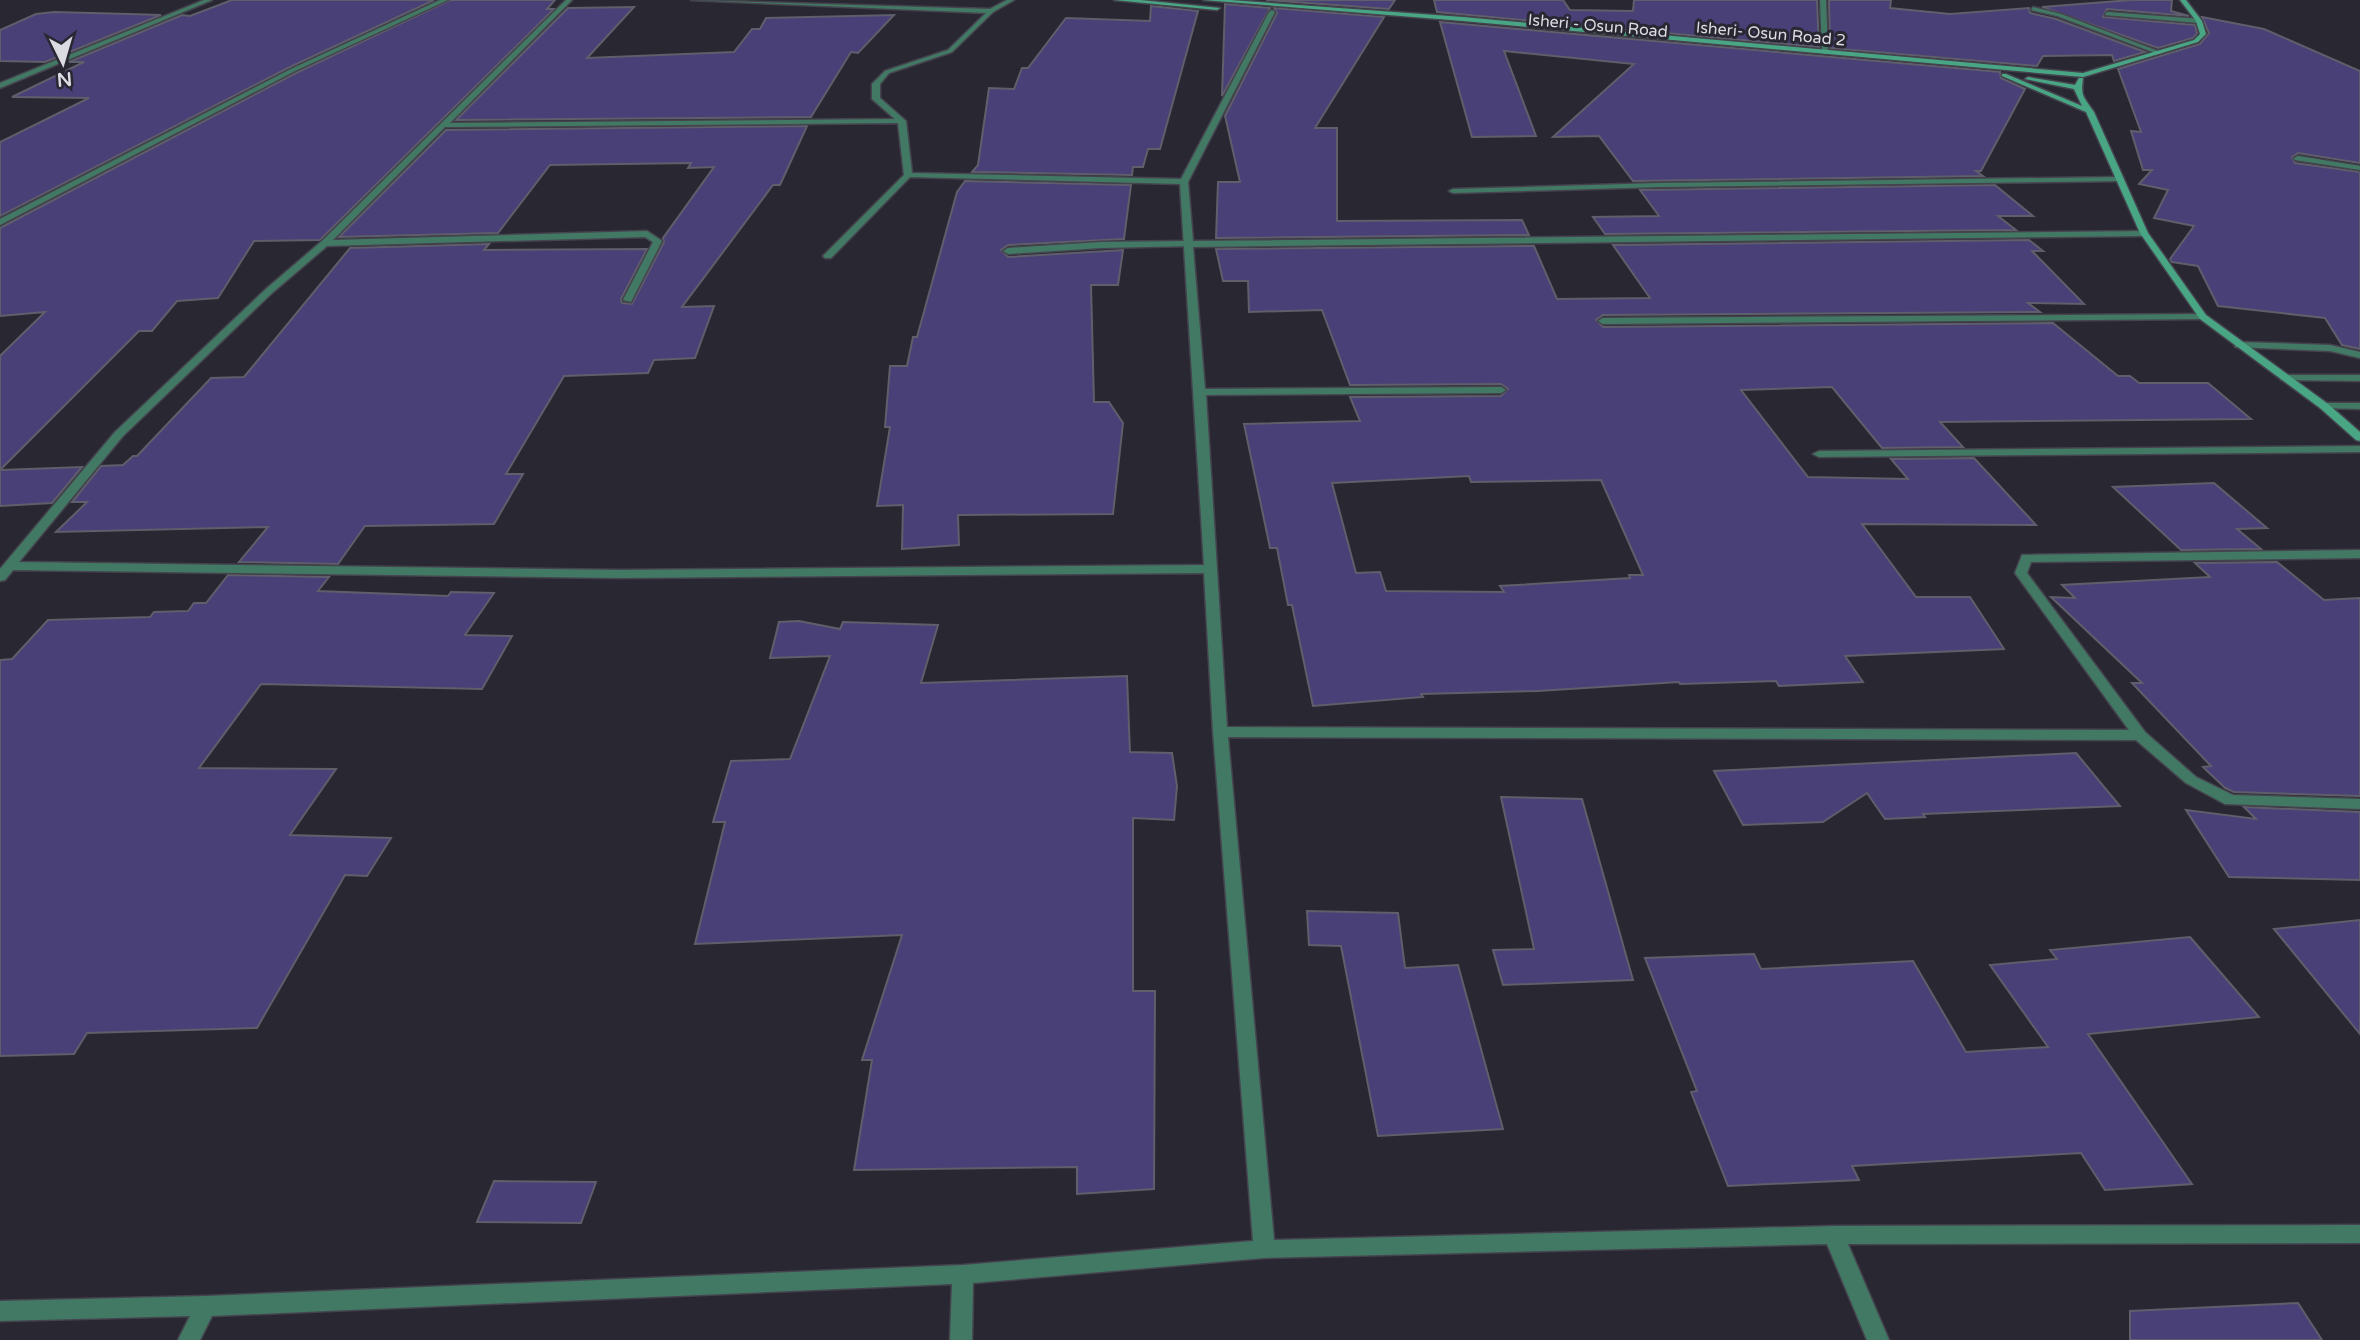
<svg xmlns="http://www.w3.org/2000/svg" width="2360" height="1340" viewBox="0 0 2360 1340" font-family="'Varela Round',sans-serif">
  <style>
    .building { fill: #494077; stroke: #5f5e6b; stroke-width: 2; fill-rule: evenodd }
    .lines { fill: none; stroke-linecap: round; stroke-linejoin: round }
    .lane-casing { stroke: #45444e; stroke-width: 3 }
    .street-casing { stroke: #45444e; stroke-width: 3 }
    .secondary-casing { stroke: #45444e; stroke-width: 3 }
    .lane { fill: #427964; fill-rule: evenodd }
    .street { fill: #427964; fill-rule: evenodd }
    .secondary { fill: #49a685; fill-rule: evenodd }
    .labels { text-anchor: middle; stroke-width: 6; stroke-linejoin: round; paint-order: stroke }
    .far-street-label { font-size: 16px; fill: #dbdbe2; stroke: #282732 }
  </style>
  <rect width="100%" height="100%" fill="#282732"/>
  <g class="building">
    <polygon points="232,0 434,0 290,67 0,216 0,142 89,98 12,97 84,62 69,62 182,15 190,16"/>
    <polygon points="450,0 555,0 547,9 554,9 320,240 254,241 218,298 177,301 152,331 139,331 0,470 0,356 45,312 0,316 0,228 296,73"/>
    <polygon points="1266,0 1395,0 1389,9"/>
    <polygon points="1434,0 1563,0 1570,10 1633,11 1634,0 1817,0 1819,47 1437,12"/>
    <polygon points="1829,0 1891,0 1890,8 1950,14 2029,8 2030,13 2056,19 2145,52 2114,61 2112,55 2043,56 2037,66 1830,48"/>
    <polygon points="2131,0 2172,0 2171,11 2189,16 2107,9 2103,17 2195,25 2197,33 2193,38 2158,48 2042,7"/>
    <polygon points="1225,4 1270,8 1222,96"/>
    <polygon points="1151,6 1198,11 1160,149 1148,149 1143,167 1133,167 1132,175 972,172 978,165 989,88 1014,89 1022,68 1028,68 1066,18 1150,21"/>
    <polygon points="634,7 587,58 734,52 752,29 760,29 766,18 894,15 858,53 851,52 811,117 456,120 568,8"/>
    <polygon points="1274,8 1384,17 1315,128 1337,128 1337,221 1522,220 1529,235 1216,238 1218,182 1240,182 1225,116 1277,13"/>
    <polygon points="54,12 129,14 161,15 45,62 0,61 0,30 36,14"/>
    <polygon points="2202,17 2264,29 2360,71 2360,163 2298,153 2292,157 2295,163 2360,172 2360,349 2342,345 2325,318 2218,306 2198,266 2172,262 2170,259 2194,226 2154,218 2168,190 2139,184 2152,170 2143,170 2131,131 2141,132 2118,69 2200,44 2209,33"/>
    <polygon points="1440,22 2000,72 2001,78 2025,89 1981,171 1976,171 1983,176 1633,181 1599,136 1553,137 1634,64 1504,51 1536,136 1472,137"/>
    <polygon points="807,126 780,185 773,185 682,307 714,306 695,358 654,360 648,373 564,376 506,474 523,474 494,524 365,526 338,564 239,562 268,527 56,532 87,502 72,502 101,466 123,465 133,456 137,456 211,378 244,377 350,248 489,244 484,250 647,249 621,299 622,303 632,304 664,242 663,238 714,167 688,168 691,163 550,165 498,233 339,237 446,130"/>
    <polygon points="965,181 1131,185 1124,239 1008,245 1001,250 1008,257 1123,250 1118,285 1091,285 1094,402 1109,402 1123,423 1113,514 958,515 959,545 902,549 903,505 877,506 890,427 885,427 890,366 907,366 913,337 917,337 957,192"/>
    <polygon points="1995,185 2033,216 1998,216 2016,230 1605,234 1593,217 1659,216 1640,190"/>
    <path d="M2029 240 2043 251H2032L2084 304 2028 303 2040 312 1603 315 1596 320 1603 327 2053 323 2118 376H2130L2139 383H2208L2251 419 1940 422 1963 447 1882 448 1832 387 1741 390 1808 477 1908 479 1891 459 1974 458 2036 525 1862 524 1916 597H1970L2004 649 1845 656 1863 682 1779 686 1776 681 1680 684 1679 682 1538 691 1421 694 1423 697 1313 706 1292 605H1288L1277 548H1270L1244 424 1360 421 1350 397H1354L1501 396 1508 389 1501 384 1350 385 1322 310 1249 312 1248 281H1223L1216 249 1534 246 1557 299 1650 298 1613 245ZM1469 476 1471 482 1601 480 1643 575H1629L1630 578 1500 586 1504 592 1386 591 1380 572 1356 573 1332 483Z"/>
    <polygon points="82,467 52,503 0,506 0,470"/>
    <polygon points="2214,483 2267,528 2237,529 2261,549 2181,550 2113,487"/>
    <polygon points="2277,562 2324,600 2360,598 2360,796 2234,792 2225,788 2203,767 2211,766 2132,683 2142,683 2051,597 2075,598 2062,585 2210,577 2195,563"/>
    <polygon points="228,575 329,577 318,591 448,596 451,592 494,593 465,635 512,636 482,689 261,684 199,768 336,769 290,835 391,838 367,876 345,875 257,1028 87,1033 74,1054 0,1056 0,660 12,659 48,620 150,617 154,612 188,611 194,603 206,603"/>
    <polygon points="799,621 840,629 843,622 938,625 921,683 1127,676 1130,752 1172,753 1177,786 1174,820 1133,818 1133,991 1155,991 1154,1189 1077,1194 1077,1167 854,1170 872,1060 862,1060 902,935 695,944 725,822 713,822 731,761 790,759 830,656 770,658 779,622"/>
    <polygon points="2076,753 2120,806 1923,814 1925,817 1885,819 1867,793 1823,822 1743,825 1714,771"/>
    <polygon points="1501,797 1582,799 1633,980 1503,985 1493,950 1534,949"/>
    <polygon points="2244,807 2360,812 2360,880 2229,877 2186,810 2256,819"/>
    <polygon points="1307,911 1398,913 1405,968 1458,965 1503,1129 1378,1136 1341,946 1309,945"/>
    <polygon points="2360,920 2360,1034 2274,929"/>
    <polygon points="2190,937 2259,1017 2088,1034 2192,1184 2105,1190 2081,1153 1852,1166 1859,1180 1728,1186 1691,1092 1697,1091 1645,958 1754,954 1761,969 1913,961 1966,1052 2048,1047 1990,965 2057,959 2050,950"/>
    <polygon points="494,1181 596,1182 581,1223 477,1222"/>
    <polygon points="2298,1303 2322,1340 2130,1340 2130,1311"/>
  </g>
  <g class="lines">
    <defs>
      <g id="lane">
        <polygon points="2107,12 2199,19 2202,21 2199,23 2105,15"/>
        <polygon points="2120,177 2123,177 2123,181 1660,187 1453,193 1449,191 1453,189 1660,183"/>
        <polygon points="1188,241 1191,242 1191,246 1101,248 1008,254 1003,251 1008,248 1101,242"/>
        <polygon points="2239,342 2330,345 2360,352 2360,358 2330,351 2235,347 2235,343"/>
        <polygon points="2285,375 2360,375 2360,381 2281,380 2281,376"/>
        <polygon points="2360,446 2360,452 1819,457 1813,454 1819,451"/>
      </g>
      <g id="street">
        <polygon points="204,0 212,0 0,88 0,83"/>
        <polygon points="440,0 448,0 295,71 0,225 0,219 291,69"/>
        <path d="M566 0H572L450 123 895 119 872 99V84L885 71 948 50 986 13 691 0 990 9 1007 0H1014L993 12 952 52 889 73 880 84V98L906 121 912 173 1181 179 1269 12 1272 10 1275 12 1188 182 1193 241 2147 231 2148 233 2144 236 1193 247 1205 389 1501 387 1506 390 1501 393 1206 395 1227 727 2129 730 2015 573 2022 555 2360 550V558L2031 562 2027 573 2145 732 2196 777 2233 795 2360 799V809L2225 804 2186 783 2136 740 1228 737 1274 1240 1834 1226 2360 1225V1243L1848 1244 1889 1340H1867L1827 1244 1264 1258 973 1283 972 1340H950L952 1284 212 1316 200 1340H178L190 1316 0 1321V1301L206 1296 963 1265 1253 1241 1213 732 1204 573 620 578 13 570 5 580 0 581V569L115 432 266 289 322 241ZM898 123 904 175 823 256 825 258H831L910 177 1180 184 1204 565 620 570 19 562 123 436 272 293 327 246 645 237 653 242 623 300 631 302 662 241 647 231 333 240 445 127Z"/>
        <polygon points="1820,0 1826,0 1828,52 1825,54 1822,52"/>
        <polygon points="2033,7 2061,14 2163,53 2158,54 2057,16 2031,10"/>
        <polygon points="2298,156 2360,166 2360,170 2295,160 2294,158"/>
        <polygon points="2203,314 2208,317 2206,319 1603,324 1598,321 1603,318"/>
        <polygon points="2324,403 2360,403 2360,409 2320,408 2320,404"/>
      </g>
      <g id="secondary">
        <polygon points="1114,0 1140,0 1220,8 1217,10"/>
        <polygon points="1203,0 1230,0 1463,17 2083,73 2194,40 2200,34 2196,21 2180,0 2186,0 2202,21 2206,34 2198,42 2083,77 1463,21"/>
        <path d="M2002 74H2006L2082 106 2074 89 2025 79 2028 77 2075 85 2079 78H2083C2081 96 2082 95 2094 112L2148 233 2206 315 2328 404 2360 432V441L2356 440 2320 408 2200 319 2140 233 2086 112 2002 76Z"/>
      </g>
    </defs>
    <use href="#lane" class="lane-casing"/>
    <use href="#street" class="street-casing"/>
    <use href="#secondary" class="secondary-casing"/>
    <use href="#lane" class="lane"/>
    <use href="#street" class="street"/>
    <use href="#secondary" class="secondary"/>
  </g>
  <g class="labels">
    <g class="far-street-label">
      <text transform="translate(1598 25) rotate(5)" y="6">Isheri - Osun Road</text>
      <text transform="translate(1771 33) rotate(5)" y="6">Isheri- Osun Road 2</text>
    </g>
  </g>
  <g transform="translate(63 63) rotate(175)" stroke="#282732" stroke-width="5" paint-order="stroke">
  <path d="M0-5L12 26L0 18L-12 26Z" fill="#dbdbe2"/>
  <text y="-10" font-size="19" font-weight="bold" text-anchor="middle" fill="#dbdbe2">N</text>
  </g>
</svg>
